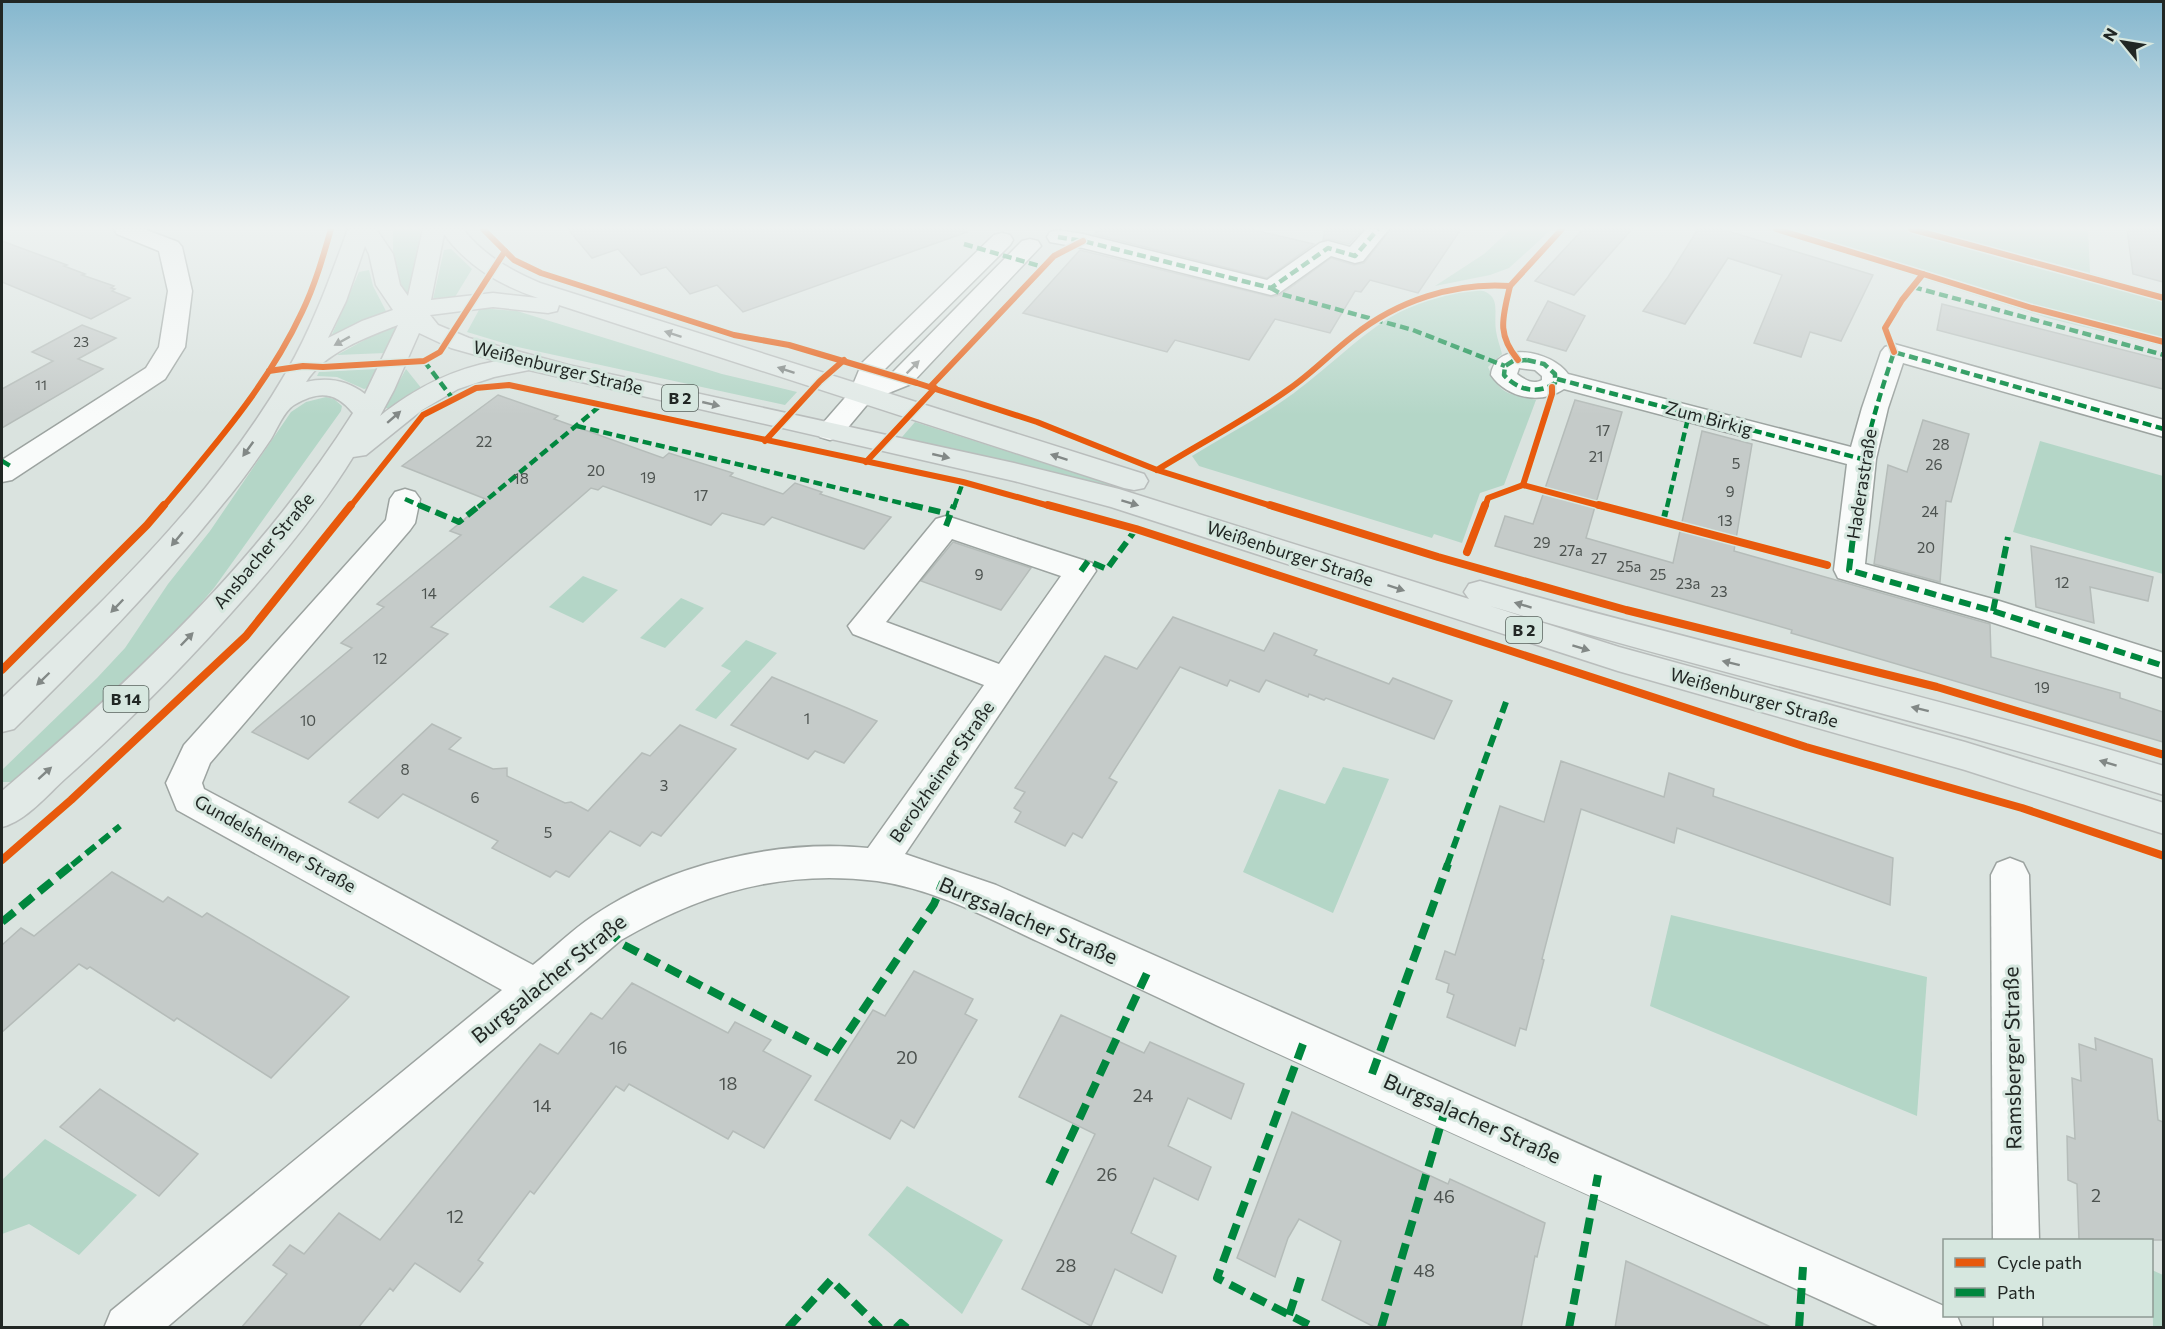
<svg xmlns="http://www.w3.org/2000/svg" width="2165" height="1329" viewBox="0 0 2165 1329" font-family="Commissioner,sans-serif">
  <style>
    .green { fill: #b4d6c7 }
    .building { fill: #c5cbc9; stroke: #b5bcb9; stroke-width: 1.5 }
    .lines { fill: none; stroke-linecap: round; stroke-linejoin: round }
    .minor-casing { stroke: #9ca3a0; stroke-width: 3 }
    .primary-casing { stroke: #b9bdbc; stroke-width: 3 }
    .minor { fill: #f9fbfa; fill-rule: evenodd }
    .primary { fill: #e2eae7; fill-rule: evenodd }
    .quiet-far2 { stroke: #00873e; stroke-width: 4.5; stroke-dasharray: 9 4.5; stroke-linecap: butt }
    .quiet-far1 { stroke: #00873e; stroke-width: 6; stroke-dasharray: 12 6; stroke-linecap: butt }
    .quiet { stroke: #00873e; stroke-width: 8; stroke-dasharray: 16 8; stroke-linecap: butt }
    .cycleway-far1-casing { stroke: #d6e7df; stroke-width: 9 }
    .cycleway-casing { stroke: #d6e7df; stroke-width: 11 }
    .cycleway-far1 { stroke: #e8590c; stroke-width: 6 }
    .cycleway { stroke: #e8590c; stroke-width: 8 }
    .oneway { fill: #828886 }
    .oneway2 { fill: #989c9a }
    .labels { text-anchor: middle; stroke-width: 6; stroke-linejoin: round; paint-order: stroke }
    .far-number-label { font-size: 14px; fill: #4c524f }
    .number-label { font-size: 15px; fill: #4c524f }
    .shield { fill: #d6e7df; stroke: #57615c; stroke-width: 1.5 }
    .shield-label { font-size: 16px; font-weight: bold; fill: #212724 }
    .street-label { font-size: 18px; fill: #212724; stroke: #d6e7df }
    .near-number-label { font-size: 18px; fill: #4c524f }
    .near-street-label { font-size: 21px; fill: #212724; stroke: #d6e7df }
  </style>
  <rect width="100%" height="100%" fill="#dae3df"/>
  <g class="green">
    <path d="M393 229H420V244L409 295C391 275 393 254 393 229Z"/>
    <polygon points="1511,229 1552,229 1509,268 1490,275 1435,286 1484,254"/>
    <polygon points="1766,229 2088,229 2090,273 2163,294 2163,346 2051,319"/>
    <polygon points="451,249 472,269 455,297 433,299 444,250"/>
    <polygon points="369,270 373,286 387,313 330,339 359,272"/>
    <path d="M1477 289C1503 295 1493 311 1496 331 1497 338 1500 346 1502 354L1488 367C1501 396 1507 393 1536 400L1504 485 1480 493 1462 543 1434 534 1432 538 1199 466 1192 456C1226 435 1263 416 1294 393 1357 346 1392 296 1477 289Z"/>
    <polygon points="480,308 517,311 722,374 797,392 785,405 513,346 467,332"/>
    <polygon points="392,325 397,327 385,353 337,355"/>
    <polygon points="377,369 368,388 364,389 337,377 317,376 319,372"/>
    <polygon points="406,369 422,389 393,409 384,408"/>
    <polygon points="326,397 334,399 342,406 341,411 214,588 168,642 24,776 13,782 3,782 2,770 97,678 125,648 168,584 210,531 291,412 306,402"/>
    <polygon points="915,422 1110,484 1107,489 902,437"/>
    <polygon points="2040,441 2163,476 2163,574 2013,532"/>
    <polygon points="583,576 618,590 583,623 549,607"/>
    <polygon points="681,598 704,608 665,648 640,638"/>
    <polygon points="746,640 777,653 716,719 695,710 731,671 721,666"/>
    <polygon points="1343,767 1389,779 1333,913 1243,872 1279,789 1325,804"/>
    <polygon points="1671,915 1927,977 1917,1116 1650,1006"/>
    <polygon points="45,1139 137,1195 79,1255 29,1224 2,1234 2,1180"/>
    <polygon points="907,1186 1003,1240 962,1314 868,1235"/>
    <polygon points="2152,1270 2163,1275 2163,1327 2153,1327"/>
  </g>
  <g class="building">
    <polygon points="568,229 966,229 967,232 743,312 717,285 690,294 666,267 641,275 618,249 592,258"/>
    <polygon points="1099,229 1250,229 1314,244 1267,278 1094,234"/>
    <polygon points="1325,229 1363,229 1349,244 1329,239 1323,240"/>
    <polygon points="1391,229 1461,229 1418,293 1370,280 1361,292 1355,291 1330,333 1275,319 1249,360 1175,340 1167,352 1023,313 1080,250 1272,297 1280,295 1331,258 1354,265 1364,263"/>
    <polygon points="1583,229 1632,229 1574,295 1535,281"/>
    <polygon points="1698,229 1721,229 1873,275 1841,341 1810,332 1801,357 1754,343 1782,275 1728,258 1685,324 1643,311 1668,277"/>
    <polygon points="2127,229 2163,229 2163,282 2133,274"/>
    <polygon points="2,241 67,265 64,266 85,274 82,275 114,286 111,288 115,289 112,291 130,298 91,319 2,282"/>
    <polygon points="1548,301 1585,316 1566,351 1527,340"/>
    <polygon points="1942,304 2163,360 2163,389 1937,330"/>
    <polygon points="82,325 116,338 78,359 103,369 2,428 2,389 53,361 32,352"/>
    <polygon points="498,395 558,416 554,419 663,458 669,453 733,473 730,476 783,494 795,483 822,492 820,494 891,517 864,549 772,517 764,525 722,513 711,525 603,486 598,490 591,488 431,627 448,634 308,759 252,732 352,648 341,643 384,607 377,604 461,535 450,531 488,500 402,466"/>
    <polygon points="1575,400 1622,412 1586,538 1673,563 1702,431 1752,444 1734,551 1990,624 1991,657 2120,693 2120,698 2163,712 2163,742 1791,633 1792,630 1743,616 1495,546 1505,516 1533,524"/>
    <polygon points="1923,420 1969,434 1951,502 1946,501 1940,582 1874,564 1888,465 1907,472"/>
    <polygon points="953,542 1031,568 1001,610 921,581"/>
    <polygon points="2031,546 2153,577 2148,601 2090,587 2094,623 2036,607"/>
    <polygon points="1173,617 1264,651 1274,633 1317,650 1314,655 1389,684 1393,678 1452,701 1434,739 1326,698 1324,700 1309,694 1308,697 1266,680 1259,692 1230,680 1227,686 1180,667 1109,778 1117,782 1082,838 1073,833 1065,846 1015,822 1021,812 1014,808 1025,792 1015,788 1105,656 1137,669"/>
    <polygon points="772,677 847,708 877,721 844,763 815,751 808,759 731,725"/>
    <polygon points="432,724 461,738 449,749 493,769 507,768 507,776 565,803 571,802 588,811 642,753 650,756 680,725 736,749 661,836 652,832 640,846 610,831 569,877 556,871 550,877 492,848 498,841 403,794 378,818 349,802"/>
    <polygon points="1561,761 1664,797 1669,773 1714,789 1713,796 1893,858 1890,905 1677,828 1674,843 1581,809 1542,959 1544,960 1526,1030 1520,1028 1515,1046 1447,1017 1454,995 1447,992 1449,984 1436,979 1445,951 1455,955 1500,806 1544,822"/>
    <polygon points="112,872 163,902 168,897 202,917 207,913 349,997 271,1078 177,1018 174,1021 90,967 87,969 79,964 2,1032 2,945 21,928 34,936"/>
    <polygon points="914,971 973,999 965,1014 977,1020 914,1128 901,1120 890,1139 815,1100 873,1010 885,1016"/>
    <polygon points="632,983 728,1033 735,1022 771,1040 763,1051 811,1076 764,1148 733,1131 728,1139 629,1084 624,1091 616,1086 534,1194 530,1191 478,1260 483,1263 460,1292 415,1263 393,1291 390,1288 358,1328 241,1328 287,1274 273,1265 290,1245 304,1254 339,1213 380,1240 540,1044 558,1054 591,1013 602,1019"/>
    <polygon points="1061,1015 1144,1053 1150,1042 1244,1084 1231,1119 1188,1098 1168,1146 1211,1167 1198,1200 1154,1178 1131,1233 1176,1256 1162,1293 1115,1269 1091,1326 1022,1289 1095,1134 1019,1097"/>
    <polygon points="2095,1038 2152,1059 2158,1120 2163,1122 2163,1240 2079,1240 2077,1184 2068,1180 2067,1136 2075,1139 2072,1078 2081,1081 2079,1044 2096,1050"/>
    <polygon points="100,1089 198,1154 159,1196 60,1127"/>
    <polygon points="1292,1112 1448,1184 1450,1179 1545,1223 1537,1257 1535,1256 1521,1328 1376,1328 1322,1300 1341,1241 1299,1219 1288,1238 1275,1277 1237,1258"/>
    <polygon points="1626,1261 1773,1328 1615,1328"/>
  </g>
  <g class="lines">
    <defs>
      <g id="minor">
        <polygon points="114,229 144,229 178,242 182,247 192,291 185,347 165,379 12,480 2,482 2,460 146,368 159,347 168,291 159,251 117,234"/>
        <polygon points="1366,229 1389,229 1363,261 1355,263 1331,256 1279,293 1271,295 1083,248 1050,242 1047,237 1050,232 1058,230 1083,234 1267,280 1320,243 1328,241 1350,247"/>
        <polygon points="1002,233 1010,235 1013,240 1010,245 883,371 881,377 893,372 1022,241 1030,239 1038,241 1041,246 911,384 871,400 840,437 830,440 820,437 816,431 850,392 862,363 994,235"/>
        <path d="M1894 344 2164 420V437L1903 363 1888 408 1876 459 1865 564 1993 599 2164 653V678L1985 620 1838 578 1834 570 1847 464 1564 389C1540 405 1507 398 1491 375 1495 339 1552 351 1568 374L1851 447 1862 408 1881 352 1885 347ZM1519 368 1535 370 1542 376V380C1533 385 1525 380 1517 374Z"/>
        <path d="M405 489 415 492 420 499 415 523 410 530 210 763 202 783 204 789 533 965C553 949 572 930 593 916 669 864 777 839 868 848L984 685 853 634 848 626 936 519 946 516 956 519 1092 563 1096 571 905 854 996 885 1944 1306V1316H1957L1962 1328H1882C1660 1227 1438 1128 1218 1026 1158 997 1097 969 1037 941 986 917 934 889 877 881 782 869 702 893 621 940L166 1328H104L111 1311 502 990 177 810 166 783 184 745 386 520 390 499 395 492ZM952 539 1061 576 999 664 886 622Z"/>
        <polygon points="2010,858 2023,863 2029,875 2039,1240 1993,1240 1991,875 1997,863"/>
        <rect x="1994" y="1316" width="48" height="12"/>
      </g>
      <path id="primary" d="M348 229H376L393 254 400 285 408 296 423 229H463C483 255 510 270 540 283L1144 474 1148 481 1144 488 1134 490 1124 488 559 305 557 311 548 313 493 307 430 315 438 325 469 338 568 365 1014 463 1119 489 1469 599 1464 592 1469 584 1480 581C1707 646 1938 696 2164 766V795C1941 724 1714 673 1490 606L1619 647 1965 742 2164 803V834L1965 770 1618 671 1111 507 1014 481 529 370 494 377 458 389 422 410 366 455 353 457C323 506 286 551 248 594 191 659 130 721 66 778 47 795 26 821 2 827V791C133 679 260 560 353 413 335 391 318 391 294 405 284 411 277 429 271 439 256 461 240 484 222 505 158 585 87 657 14 729L2 732V698C106 599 214 497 287 371 313 326 330 278 348 229ZM444 234C468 267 500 285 538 298L493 293 431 300ZM365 246 369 254 376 285 393 310 362 321 328 338 346 301ZM398 325 365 394C347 380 328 377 306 382 324 353 366 337 398 325ZM419 333 451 348 497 361C452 369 415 388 380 416L394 390Z"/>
    </defs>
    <use href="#minor" class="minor-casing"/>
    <use href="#primary" class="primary-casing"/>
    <use href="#minor" class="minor"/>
    <use href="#primary" class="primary"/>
    <g class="quiet-far2">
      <polyline points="1058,237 1083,241 1271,288 1328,248 1355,256 1378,229"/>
      <polyline points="964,244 1043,267"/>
      <polyline points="1913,287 2164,355"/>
      <polyline points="1271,288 1281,294 1413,330 1505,366"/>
      <path d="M1527 360 1544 364 1555 374V383C1538 395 1517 390 1504 375L1505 366 1513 361Z"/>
      <polyline points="424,361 453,399 457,397"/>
      <polyline points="1557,379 1862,459"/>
      <polyline points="577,426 918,507"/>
      <polyline points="2,461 12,467"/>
      <polyline points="405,499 423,507"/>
      <polyline points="478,507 600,406"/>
      <polyline points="954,507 963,482"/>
      <polyline points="1667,507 1689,414"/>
      <path d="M1856 507C1863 449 1876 406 1894 352L2164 429"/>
    </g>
    <g class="quiet-far1">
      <polyline points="419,505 459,522 480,505"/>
      <polyline points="911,505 949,514"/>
      <polyline points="1857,505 1849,570 1993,611 2164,666"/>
      <polyline points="1663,522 1667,505"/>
      <polyline points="946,526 954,505"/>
      <polyline points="1081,571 1088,561 1107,569 1136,529"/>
      <polyline points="1993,611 2008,537"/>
      <polyline points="72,865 120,826"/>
      <polyline points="1447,865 1506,702"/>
    </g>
    <g class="quiet">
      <polyline points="2,922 73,864"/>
      <polyline points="607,928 622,944 833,1055 934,904 943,882"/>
      <polyline points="1303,1044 1217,1278 1315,1328"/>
      <polyline points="1372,1074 1448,864"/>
      <polyline points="1049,1184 1147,973"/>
      <polyline points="1289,1315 1301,1278"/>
      <polyline points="788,1328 831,1280 880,1328"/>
      <polyline points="896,1328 901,1323 907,1328"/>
      <polyline points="1381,1328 1446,1107"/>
      <polyline points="1569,1328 1598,1175"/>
      <polyline points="1799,1328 1803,1267"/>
    </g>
    <defs>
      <g id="cycleway-far1">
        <polyline points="483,229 514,260 541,273 734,335 789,345 917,383 1037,422 1157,470 1275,507"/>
        <polyline points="1776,229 1923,274 1902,300 1885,328 1894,352"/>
        <polyline points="1911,229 2164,298"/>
        <polyline points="1923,274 2032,308 2164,342"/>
        <path d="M1510 286C1503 317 1496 333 1518 360"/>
        <polyline points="269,371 303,366 323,367 424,361 440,352 505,251"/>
        <polyline points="930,387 1054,256 1083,241"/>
        <polyline points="765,441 820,381 844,360"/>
        <polyline points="866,462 935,388"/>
        <path d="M1157 470C1201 443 1247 419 1289 389 1312 373 1331 353 1353 336 1397 301 1454 282 1510 286L1562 229"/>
        <polyline points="1523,485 1552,394 1552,387"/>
        <path d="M163 507C214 446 268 385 302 312 315 285 323 257 331 229"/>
        <polyline points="350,507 423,415 476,388 509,385 963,482 1053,507"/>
        <polyline points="1485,507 1488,498 1523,485 1605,507"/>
      </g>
      <g id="cycleway">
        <polyline points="1048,505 1136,529 1806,747 2022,808 2164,856"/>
        <polyline points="1270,505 1438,557 1626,610 1937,687 2164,755"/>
        <polyline points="1599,505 1827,565"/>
        <polyline points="1467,552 1485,505"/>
        <polyline points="2,670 147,525 164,505"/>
        <polyline points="2,860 71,800 246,636 351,505"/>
      </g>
    </defs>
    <use href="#cycleway-far1" class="cycleway-far1-casing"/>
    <use href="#cycleway" class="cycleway-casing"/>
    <use href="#cycleway-far1" class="cycleway-far1"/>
    <use href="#cycleway" class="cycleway"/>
  </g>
  <defs><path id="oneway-solid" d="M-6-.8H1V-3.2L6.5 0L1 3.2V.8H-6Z" transform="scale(1.5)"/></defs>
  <g class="oneway">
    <use href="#oneway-solid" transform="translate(673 334) rotate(-162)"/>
    <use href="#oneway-solid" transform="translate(342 341) rotate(151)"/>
    <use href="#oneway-solid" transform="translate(786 370) rotate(-162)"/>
    <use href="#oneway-solid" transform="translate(711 404) rotate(13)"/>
    <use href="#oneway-solid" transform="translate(394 417) rotate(-41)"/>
    <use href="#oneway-solid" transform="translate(248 449) rotate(126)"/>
    <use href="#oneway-solid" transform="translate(941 456) rotate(13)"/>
    <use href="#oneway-solid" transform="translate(1059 457) rotate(-162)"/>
    <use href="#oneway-solid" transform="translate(1130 503) rotate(17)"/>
    <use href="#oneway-solid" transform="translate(177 539) rotate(130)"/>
    <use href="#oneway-solid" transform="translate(1396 588) rotate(18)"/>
    <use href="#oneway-solid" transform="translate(1523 605) rotate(-163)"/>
    <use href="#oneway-solid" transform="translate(117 606) rotate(134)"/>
    <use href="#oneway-solid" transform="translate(187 639) rotate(-46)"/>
    <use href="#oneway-solid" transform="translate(1581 648) rotate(17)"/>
    <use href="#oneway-solid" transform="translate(1731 663) rotate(-166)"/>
    <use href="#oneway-solid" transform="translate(43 679) rotate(136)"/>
    <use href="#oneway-solid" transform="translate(1920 709) rotate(-166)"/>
    <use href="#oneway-solid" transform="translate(2108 763) rotate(-163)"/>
    <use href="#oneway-solid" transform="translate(45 773) rotate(-42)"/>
  </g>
  <use class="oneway2" href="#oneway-solid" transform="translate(913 367) rotate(-45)"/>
  <linearGradient id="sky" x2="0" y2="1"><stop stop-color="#85b7ce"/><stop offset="0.55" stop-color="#eef2f1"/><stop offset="1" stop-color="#eef2f1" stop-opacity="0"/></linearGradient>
  <rect width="2165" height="415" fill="url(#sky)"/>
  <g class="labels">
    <g class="far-number-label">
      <text x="81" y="347">23</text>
      <text x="41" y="390">11</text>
    </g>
    <g class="number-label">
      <text x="1603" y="436">17</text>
      <text x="484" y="447">22</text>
      <text x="1941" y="450">28</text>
      <text x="1596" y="462">21</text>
      <text x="1736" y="469">5</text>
      <text x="1934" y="470">26</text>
      <text x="596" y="476">20</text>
      <text x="648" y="483">19</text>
      <text x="521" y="484">18</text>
      <text x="1730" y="497">9</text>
      <text x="701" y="501">17</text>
      <text x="1930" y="517">24</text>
      <text x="1725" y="526">13</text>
      <text x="1542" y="548">29</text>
      <text x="1926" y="553">20</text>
      <text x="1571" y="556">27a</text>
      <text x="1599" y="564">27</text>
      <text x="1629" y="572">25a</text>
      <text x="979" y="580">9</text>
      <text x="1658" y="580">25</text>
      <text x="2062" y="588">12</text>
      <text x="1688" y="589">23a</text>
      <text x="1719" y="597">23</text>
      <text x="429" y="599">14</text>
      <text x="380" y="664">12</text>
      <text x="2042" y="693">19</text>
      <text x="807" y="724">1</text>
      <text x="308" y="726">10</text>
      <text x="405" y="775">8</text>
      <text x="664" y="791">3</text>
      <text x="475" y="803">6</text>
      <text x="548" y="838">5</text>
    </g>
    <g class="shield">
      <rect x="662" y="385" width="36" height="26" rx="4.5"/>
      <rect x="1506" y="617" width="36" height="26" rx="4.5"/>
      <rect x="103.5" y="686" width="45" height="26" rx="4.5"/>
    </g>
    <g class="shield-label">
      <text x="680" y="404">B 2</text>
      <text x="1524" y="636">B 2</text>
      <text x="126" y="705">B 14</text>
    </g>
    <g class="street-label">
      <text transform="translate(558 368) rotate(14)" y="6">Weißenburger Straße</text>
      <text transform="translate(1709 419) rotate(15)" y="6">Zum Birkig</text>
      <text transform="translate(1862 484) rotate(-81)" y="6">Haderastraße</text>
      <text transform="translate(264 551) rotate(-50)" y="6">Ansbacher Straße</text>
      <text transform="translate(1290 554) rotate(18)" y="6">Weißenburger Straße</text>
      <text transform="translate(1754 698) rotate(16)" y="6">Weißenburger Straße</text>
      <text transform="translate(942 772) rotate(-55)" y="6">Berolzheimer Straße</text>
      <text transform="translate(275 844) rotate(29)" y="6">Gundelsheimer Straße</text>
    </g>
    <g class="near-number-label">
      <text x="618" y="1054">16</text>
      <text x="907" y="1064">20</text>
      <text x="728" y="1090">18</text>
      <text x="1143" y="1102">24</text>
      <text x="542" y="1112">14</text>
      <text x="1107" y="1181">26</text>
      <text x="2096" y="1202">2</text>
      <text x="1444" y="1203">46</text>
      <text x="455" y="1223">12</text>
      <text x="1066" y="1272">28</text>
      <text x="1424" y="1277">48</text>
    </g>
    <g class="near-street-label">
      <text transform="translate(1028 921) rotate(23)" y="7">Burgsalacher Straße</text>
      <text transform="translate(549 979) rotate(-39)" y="7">Burgsalacher Straße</text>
      <text transform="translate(2013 1058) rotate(-91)" y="7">Ramsberger Straße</text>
      <text transform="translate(1472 1119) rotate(24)" y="7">Burgsalacher Straße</text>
    </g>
  </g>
  <rect width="2165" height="1329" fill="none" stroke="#212724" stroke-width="6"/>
  <rect x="1943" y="1239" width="210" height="78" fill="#d6e7df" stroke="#8e9a94" stroke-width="1.5"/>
  <rect x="1955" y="1258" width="30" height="9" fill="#e8590c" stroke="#8e9a94" stroke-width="1.5"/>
  <text x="1997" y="1269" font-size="18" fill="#212724">Cycle path</text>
  <rect x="1955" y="1288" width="30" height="9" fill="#00873e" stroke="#8e9a94" stroke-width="1.5"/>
  <text x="1997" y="1299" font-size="18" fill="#212724">Path</text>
  <g transform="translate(2123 42) rotate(300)" stroke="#d6e7df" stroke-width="4.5" paint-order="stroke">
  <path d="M0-4.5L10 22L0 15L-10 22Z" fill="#212724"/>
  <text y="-9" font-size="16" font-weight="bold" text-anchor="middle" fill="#212724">N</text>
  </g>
</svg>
